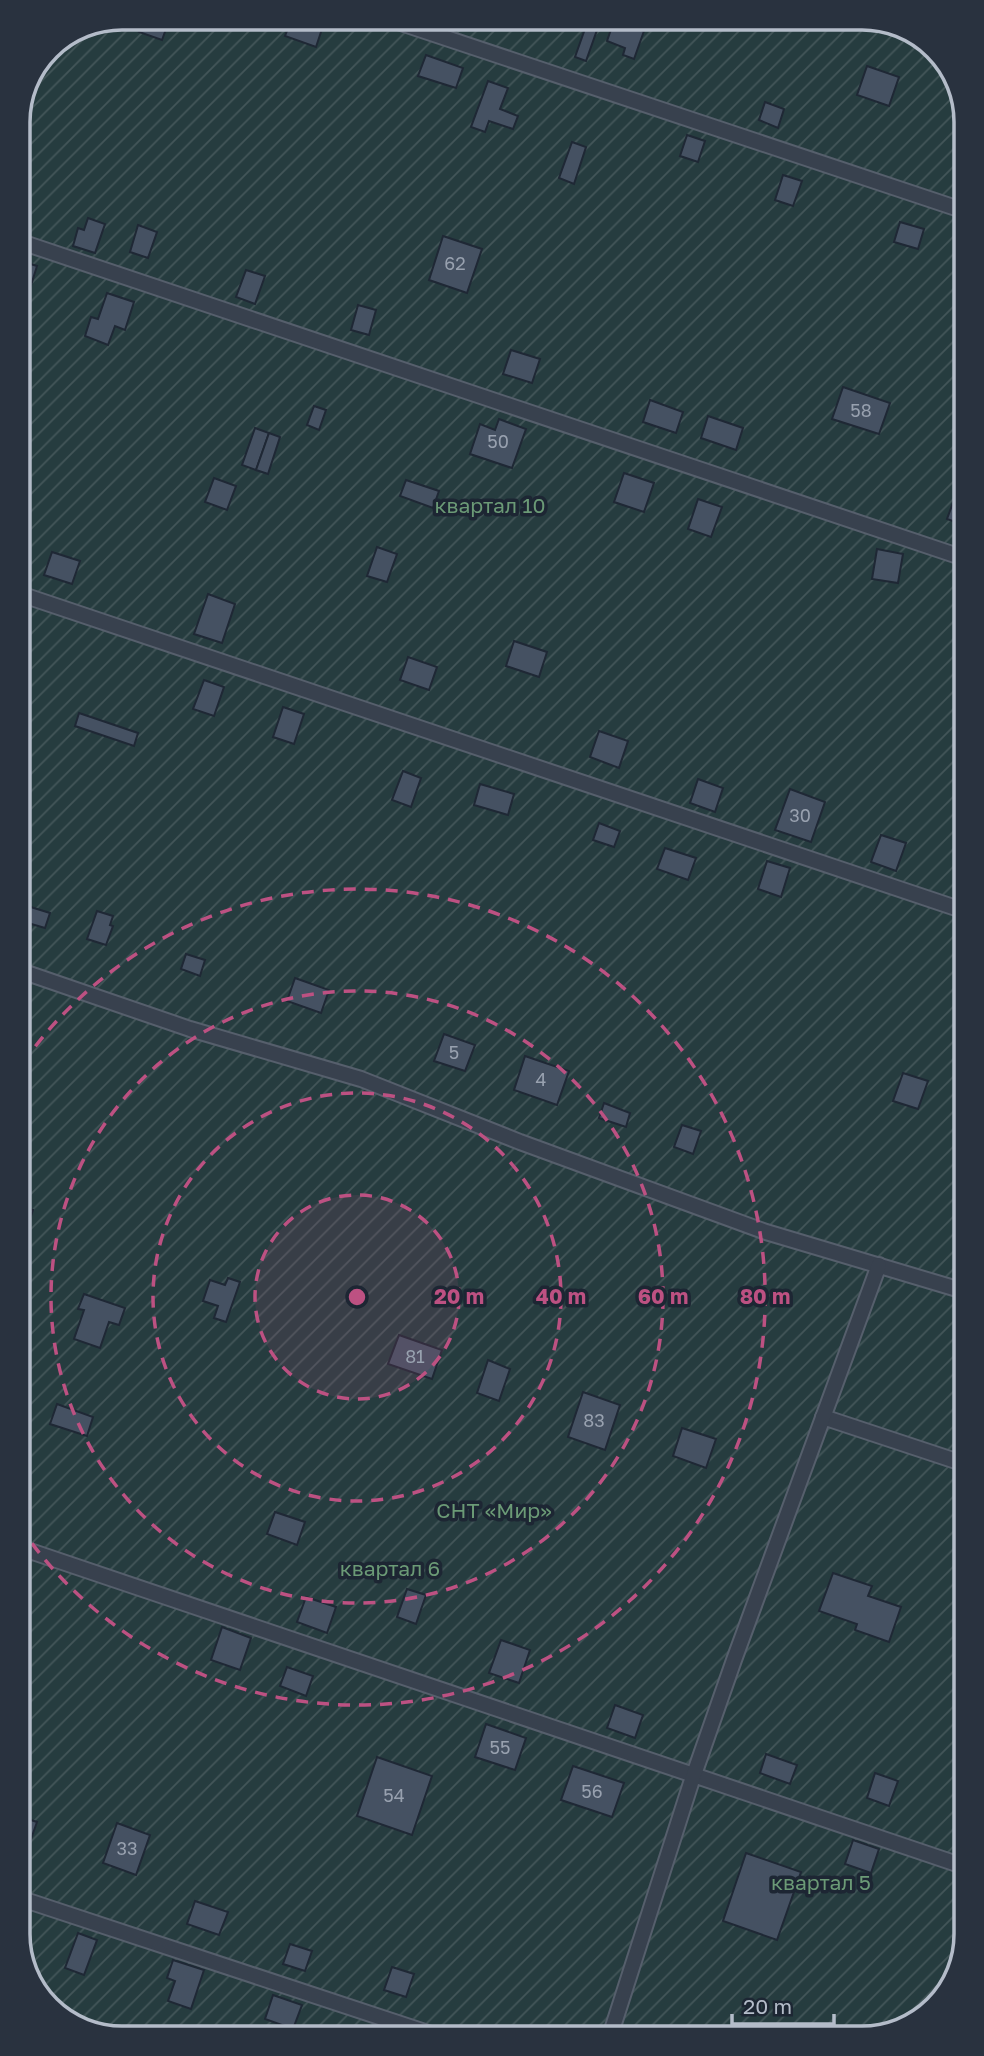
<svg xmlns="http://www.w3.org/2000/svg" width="984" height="2056" viewBox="0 0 984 2056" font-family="'Golos Text',sans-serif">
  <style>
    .garden { fill: url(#garden-furrows) }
    .building { fill: #455162; stroke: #1f2835; stroke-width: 2 }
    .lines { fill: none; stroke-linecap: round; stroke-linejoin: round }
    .service-casing { stroke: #565f6c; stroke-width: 18 }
    .service { stroke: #38414e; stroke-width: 14 }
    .ring { fill: none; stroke: #bd5182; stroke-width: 3.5; stroke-dasharray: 12 9 }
    .labels { text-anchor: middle; stroke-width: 7; stroke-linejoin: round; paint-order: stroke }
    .number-label { font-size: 18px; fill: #98a1af }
    .park-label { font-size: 21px; fill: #6b9a76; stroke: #1d2633 }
    .rim { fill: none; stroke: #b4bcc9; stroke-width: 3.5 }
    .centre { fill: #bd5182; stroke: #1d2633; stroke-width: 3.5 }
    .ring-label { font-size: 21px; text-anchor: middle; font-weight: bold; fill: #bd5182; stroke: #1d2633; stroke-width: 7; stroke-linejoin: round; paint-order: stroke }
  </style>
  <defs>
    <pattern id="garden-furrows" width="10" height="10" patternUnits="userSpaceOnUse" patternTransform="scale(1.75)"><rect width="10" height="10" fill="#263c3f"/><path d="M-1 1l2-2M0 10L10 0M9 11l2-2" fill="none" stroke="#435659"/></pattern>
  </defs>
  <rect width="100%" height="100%" fill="#242f3e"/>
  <polygon class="garden" points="122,18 869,18 925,39 959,83 966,1934 949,1992 901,2031 116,2038 59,2017 25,1973 18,116 48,48"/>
  <g class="building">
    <polygon points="144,18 170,18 162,40 139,32"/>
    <polygon points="292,18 308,18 324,23 316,47 285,36"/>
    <polygon points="614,21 644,31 634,59 623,55 625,48 607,41"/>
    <polygon points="586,26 597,30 586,61 575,57"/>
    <polygon points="426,55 463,68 456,88 418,76"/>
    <polygon points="867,66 899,77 889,106 857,95"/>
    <polygon points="488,81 508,88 500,109 518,116 513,129 489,121 485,132 471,127"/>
    <polygon points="765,102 784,109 778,128 759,120"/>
    <polygon points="687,135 705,141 698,162 680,156"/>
    <polygon points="572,142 586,147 574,184 559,178"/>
    <polygon points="783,175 802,181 793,206 775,200"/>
    <polygon points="88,218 105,224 95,253 73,246 78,228 84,230"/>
    <polygon points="900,222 924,229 918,249 894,242"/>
    <polygon points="138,225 157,232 148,258 130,252"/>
    <polygon points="443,236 482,249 467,293 429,280"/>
    <polygon points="18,260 37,266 28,295 18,292"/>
    <polygon points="246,270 265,276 255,304 236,297"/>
    <polygon points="107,293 134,302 125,330 115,326 108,345 85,336 91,317 98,319"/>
    <polygon points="358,305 376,310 369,335 351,330"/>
    <polygon points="511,350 540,359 532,383 503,374"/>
    <polygon points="843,387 890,403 879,434 832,419"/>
    <polygon points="650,400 683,412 676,433 643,422"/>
    <polygon points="314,406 326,410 319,430 307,425"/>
    <polygon points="708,416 743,428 736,450 701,438"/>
    <polygon points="499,419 526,429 512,468 470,454 480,424 495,430"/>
    <polygon points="255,428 269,433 256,470 242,465"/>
    <polygon points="269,433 280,437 268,474 256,470"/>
    <polygon points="624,473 654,483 644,512 614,502"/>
    <polygon points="214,478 236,486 227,510 205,502"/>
    <polygon points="406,480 439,491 433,508 400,496"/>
    <polygon points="958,489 960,490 961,524 947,519"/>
    <polygon points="698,499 722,507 711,537 688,529"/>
    <polygon points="377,547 397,554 387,582 367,576"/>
    <polygon points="877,549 903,554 898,583 872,579"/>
    <polygon points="52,552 80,561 72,584 44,575"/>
    <polygon points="208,594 235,604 222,643 194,634"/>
    <polygon points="514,641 547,652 539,677 506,666"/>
    <polygon points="408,657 437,667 429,690 400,680"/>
    <polygon points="204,680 224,687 214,716 193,709"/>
    <polygon points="283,707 304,714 294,744 273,737"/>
    <polygon points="79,713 138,733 134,746 75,726"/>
    <polygon points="599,731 628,741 619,768 590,757"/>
    <polygon points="403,771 421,778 411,807 392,800"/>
    <polygon points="698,779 723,788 715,812 690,803"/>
    <polygon points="480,784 514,794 508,815 474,805"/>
    <polygon points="790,789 825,802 811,842 775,830"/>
    <polygon points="599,823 620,831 614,847 593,840"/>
    <polygon points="881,835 906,843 896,871 871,862"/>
    <polygon points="665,848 696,858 688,880 657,869"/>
    <polygon points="767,861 790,868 781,897 758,889"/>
    <polygon points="21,904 50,913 45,928 21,921"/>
    <polygon points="97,911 113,916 110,925 113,926 106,945 87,939"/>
    <polygon points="186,954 205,960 200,976 181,969"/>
    <polygon points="295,978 329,990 321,1013 287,1001"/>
    <polygon points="444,1034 475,1045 465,1071 434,1061"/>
    <polygon points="525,1056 569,1071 557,1105 514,1090"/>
    <polygon points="903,1073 928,1081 918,1109 893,1101"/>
    <polygon points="604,1103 630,1113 626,1127 599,1118"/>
    <polygon points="682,1125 701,1131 693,1154 674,1147"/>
    <polygon points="22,1207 33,1210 22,1242"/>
    <polygon points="228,1278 240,1282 226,1322 214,1318 218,1306 203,1301 210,1280 225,1285"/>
    <polygon points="84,1294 125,1308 119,1325 109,1322 100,1348 74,1339 84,1310 78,1309"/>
    <polygon points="399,1335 442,1350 432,1379 388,1364"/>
    <polygon points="488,1360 510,1369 499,1401 477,1393"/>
    <polygon points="583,1392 620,1405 605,1450 568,1437"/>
    <polygon points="57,1404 93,1417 87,1436 50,1424"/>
    <polygon points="682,1428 716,1439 706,1468 673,1456"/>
    <polygon points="275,1512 305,1522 297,1545 267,1534"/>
    <polygon points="833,1573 872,1586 868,1596 901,1607 889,1642 855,1630 857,1624 819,1611"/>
    <polygon points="407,1589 426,1595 416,1624 397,1617"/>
    <polygon points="306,1597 336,1607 327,1633 297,1622"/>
    <polygon points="222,1627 251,1638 240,1670 211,1660"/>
    <polygon points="501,1640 530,1650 519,1683 489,1673"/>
    <polygon points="287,1667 313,1676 306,1696 280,1686"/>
    <polygon points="615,1705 643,1715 635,1738 607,1728"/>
    <polygon points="486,1724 526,1738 515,1770 475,1757"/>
    <polygon points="766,1754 797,1765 790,1784 760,1773"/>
    <polygon points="377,1757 432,1776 412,1835 357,1816"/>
    <polygon points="573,1766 624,1783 612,1817 561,1800"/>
    <polygon points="875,1773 898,1781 889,1806 867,1798"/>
    <polygon points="25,1818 37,1822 25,1856"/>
    <polygon points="117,1823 150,1835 136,1875 103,1863"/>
    <polygon points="853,1840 879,1849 871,1873 845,1864"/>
    <polygon points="746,1853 801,1872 777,1940 723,1921"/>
    <polygon points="195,1901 228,1912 219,1935 187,1924"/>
    <polygon points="966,1901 966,1937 956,1933"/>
    <polygon points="78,1933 97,1940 84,1975 65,1968"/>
    <polygon points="290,1944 312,1951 305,1971 283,1964"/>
    <polygon points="173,1960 204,1970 191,2009 168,2001 175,1981 167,1978"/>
    <polygon points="392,1967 414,1974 406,1997 384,1990"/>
    <polygon points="273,1995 302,2005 293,2029 265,2019"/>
  </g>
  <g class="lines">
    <defs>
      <g id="service">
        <polyline points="386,18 959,209"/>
        <polyline points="18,241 961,557"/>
        <polyline points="20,594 962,910"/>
        <polyline points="21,971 190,1029 361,1079 520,1142 766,1232 964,1291"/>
        <polyline points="823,1417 965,1464"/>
        <polyline points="24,1549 966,1867"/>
        <polyline points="25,1900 434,2035"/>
        <polyline points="611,2033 691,1783 734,1660 879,1265"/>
      </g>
    </defs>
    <use href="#service" class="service-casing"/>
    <use href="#service" class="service"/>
  </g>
  <circle cx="357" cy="1297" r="102" fill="#bd5182" fill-opacity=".12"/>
  <g class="ring">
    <circle cx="357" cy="1297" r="102"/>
    <circle cx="357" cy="1297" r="204"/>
    <circle cx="357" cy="1297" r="306"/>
    <path d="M23 1063A408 408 0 1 1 25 1534"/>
  </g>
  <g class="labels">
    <g class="number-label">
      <text x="455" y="270">62</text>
      <text x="861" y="417">58</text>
      <text x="498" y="448">50</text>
      <text x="800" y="822">30</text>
      <text x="454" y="1059">5</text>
      <text x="541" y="1086">4</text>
      <text x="415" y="1363">81</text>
      <text x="594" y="1427">83</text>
      <text x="500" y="1754">55</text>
      <text x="592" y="1798">56</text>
      <text x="394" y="1802">54</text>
      <text x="127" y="1855">33</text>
    </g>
    <g class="park-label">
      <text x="490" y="513">квартал 10</text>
      <text x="494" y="1518">СНТ «Мир»</text>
      <text x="390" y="1576">квартал 6</text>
      <text x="821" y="1890">квартал 5</text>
    </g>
  </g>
  <path d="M0 0H984V2056H0ZM122 30H862A92 92 0 0 1 954 122V1934A92 92 0 0 1 862 2026H122A92 92 0 0 1 30 1934V122A92 92 0 0 1 122 30Z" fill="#29323f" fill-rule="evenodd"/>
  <path class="rim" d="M122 30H862A92 92 0 0 1 954 122V1934A92 92 0 0 1 862 2026H122A92 92 0 0 1 30 1934V122A92 92 0 0 1 122 30Z"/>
  <circle cx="357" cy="1297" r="10" class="centre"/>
  <g class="ring-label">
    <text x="459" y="1304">20 m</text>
    <text x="561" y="1304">40 m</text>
    <text x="663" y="1304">60 m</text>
    <text x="765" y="1304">80 m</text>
  </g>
  <path d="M732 2014v10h102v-10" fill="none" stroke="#b4bcc9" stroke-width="3.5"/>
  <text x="743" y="2014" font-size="21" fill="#b4bcc9" stroke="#1d2633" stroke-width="5" paint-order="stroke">20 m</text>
</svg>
